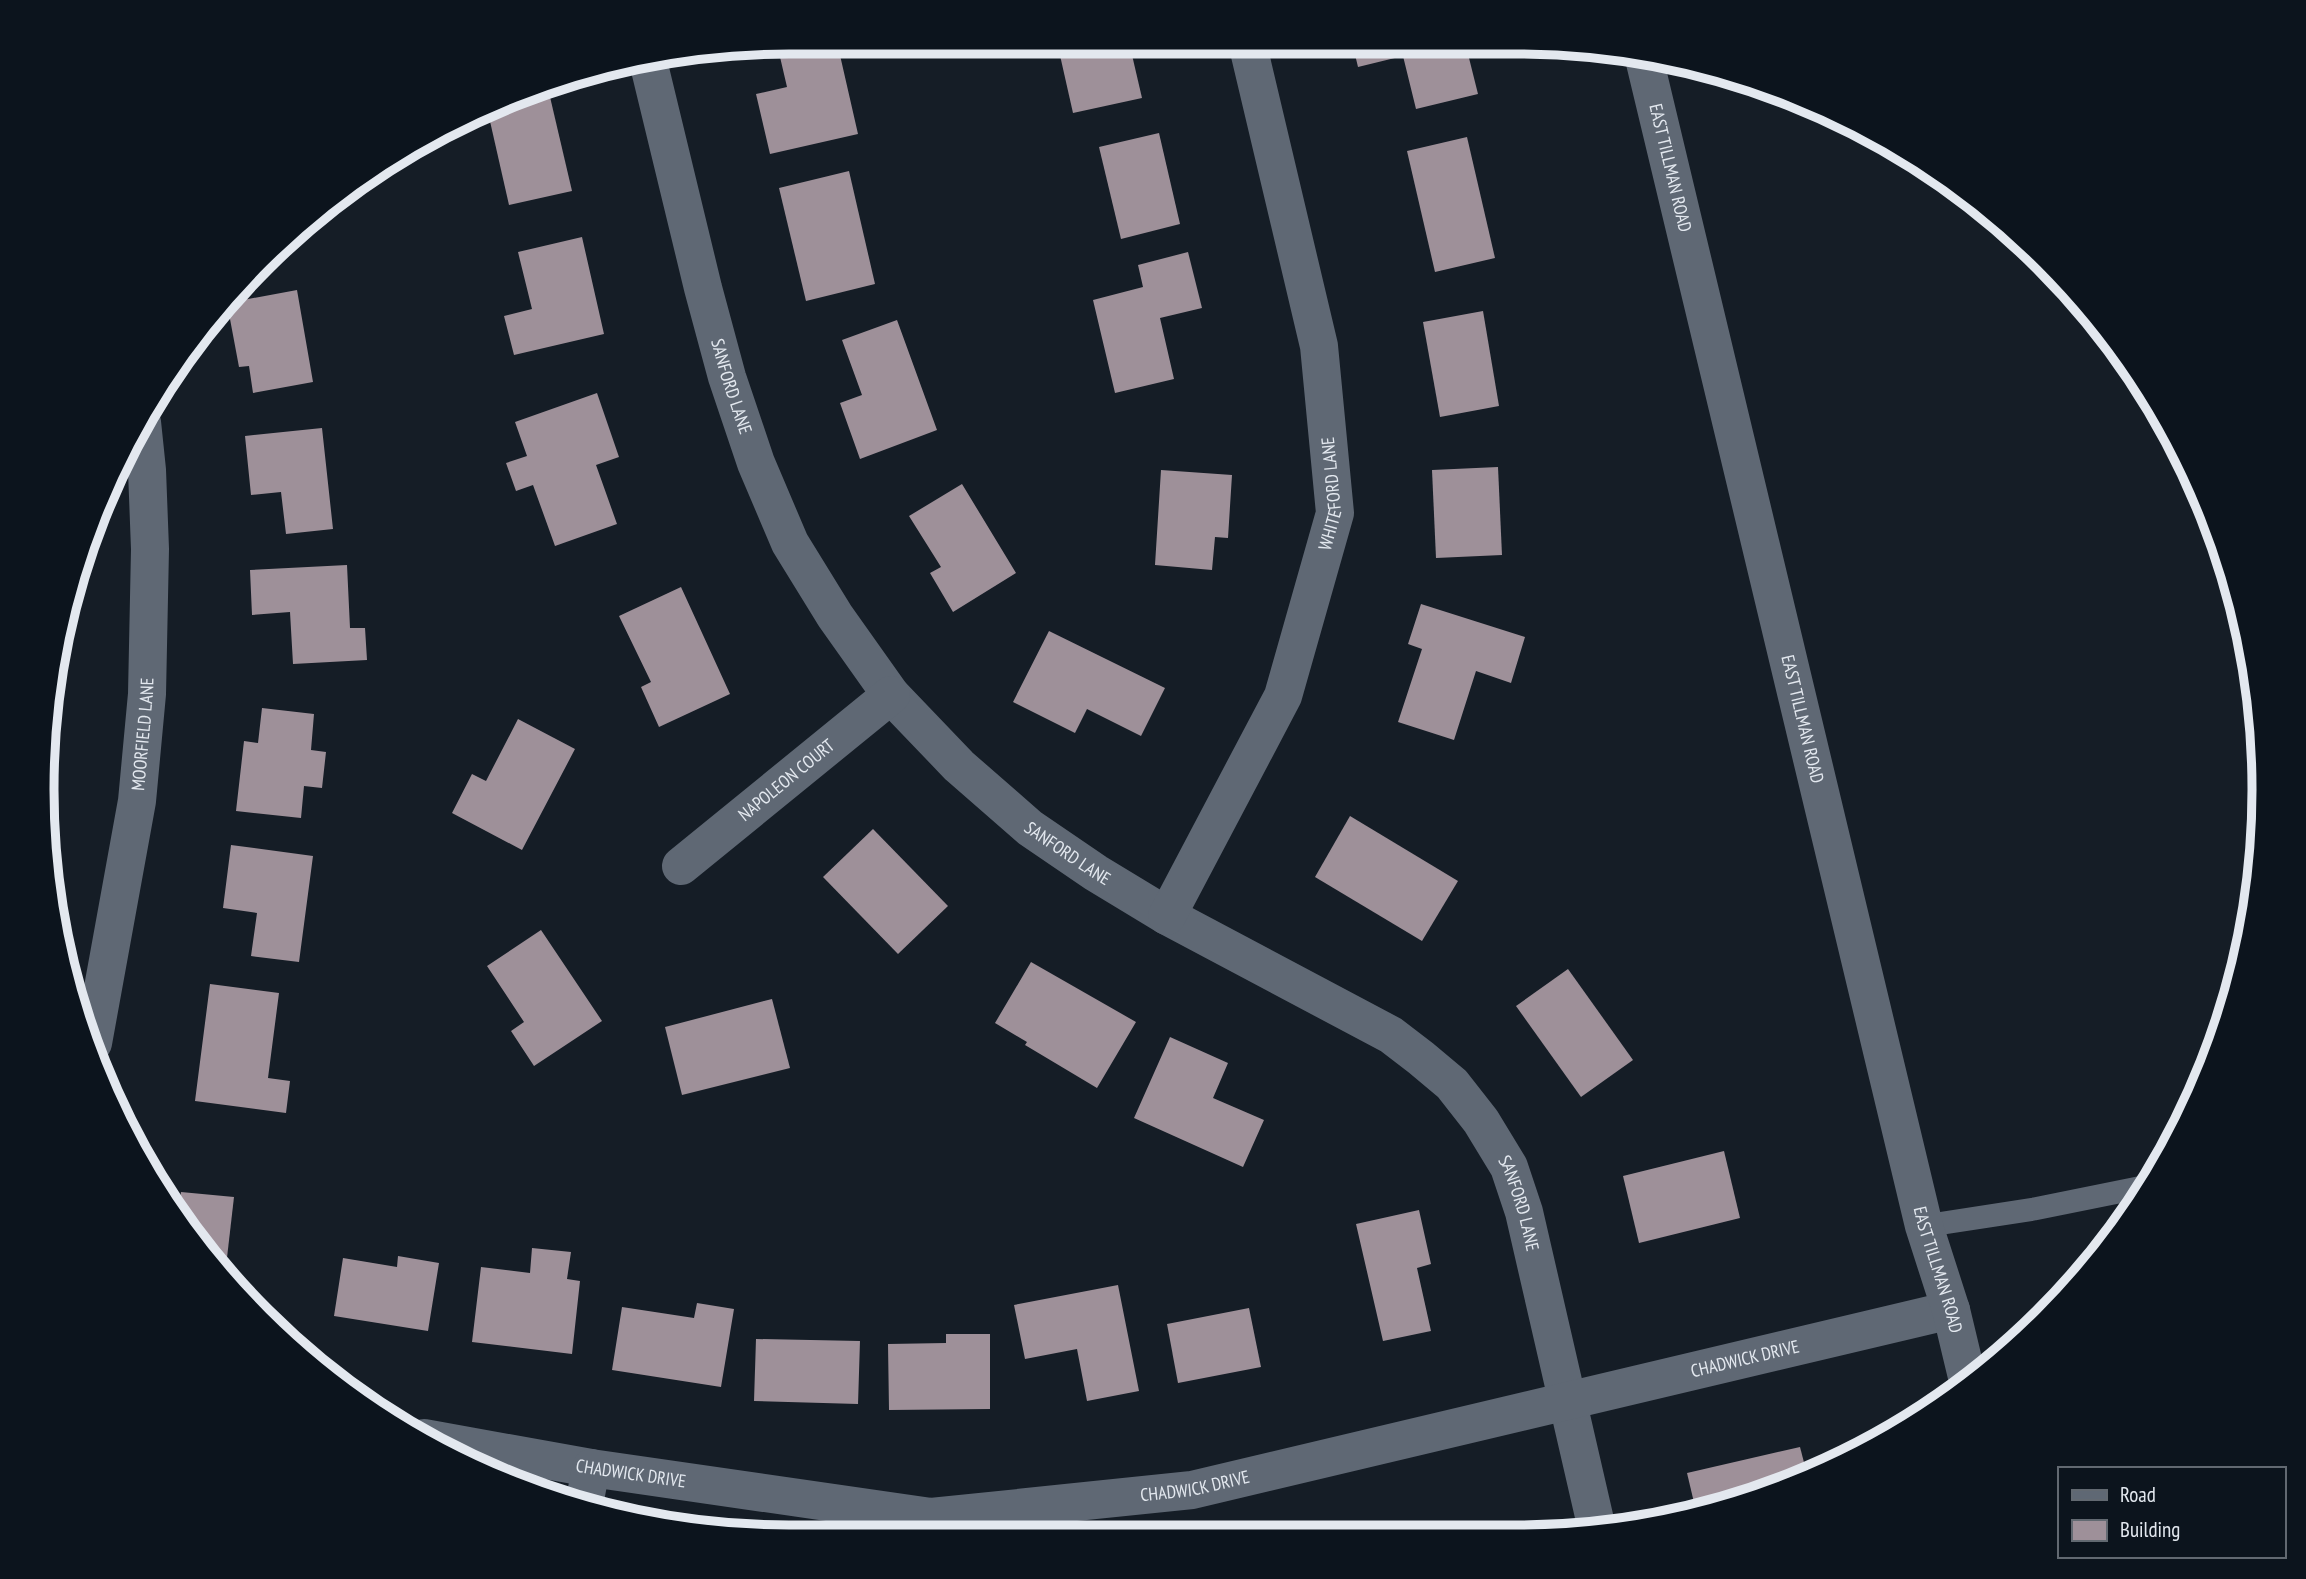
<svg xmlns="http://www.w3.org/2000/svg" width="2306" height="1579" viewBox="0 0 2306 1579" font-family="'PT Sans Narrow',sans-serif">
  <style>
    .building { fill: #9e9099 }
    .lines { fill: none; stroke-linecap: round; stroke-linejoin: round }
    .lane { stroke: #5f6874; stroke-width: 23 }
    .street { stroke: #5f6874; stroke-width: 38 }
    .secondary { stroke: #5f6874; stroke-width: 38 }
    .labels { text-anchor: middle; stroke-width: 7; stroke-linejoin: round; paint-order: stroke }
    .street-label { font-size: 18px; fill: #e3e8ef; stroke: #0c141d }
    .rim { fill: none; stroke: #e3e8ef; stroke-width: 9 }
  </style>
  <rect width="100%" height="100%" fill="#151d26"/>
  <g class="building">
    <polygon points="790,42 837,42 858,134 770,154 756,94 787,87 777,44"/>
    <polygon points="1057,42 1129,42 1142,98 1073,113"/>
    <polygon points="1352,42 1465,42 1478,94 1416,109 1403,56 1358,67"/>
    <polygon points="547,84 572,191 509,205 487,108 503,99"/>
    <polygon points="1159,133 1180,224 1121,239 1099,147"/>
    <polygon points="1467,137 1495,258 1435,272 1407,151"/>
    <polygon points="849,171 875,284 806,301 779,188"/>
    <polygon points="582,237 604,334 514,355 504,316 532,309 518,252"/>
    <polygon points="1188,252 1202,308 1160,318 1174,379 1115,393 1093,300 1143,287 1138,265"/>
    <polygon points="297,290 313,382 253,393 249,366 239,367 227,303"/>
    <polygon points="1483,311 1499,406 1440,417 1423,322"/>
    <polygon points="897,320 937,430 860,459 840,403 862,395 842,340"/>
    <polygon points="597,393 619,457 596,465 617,524 555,546 533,485 516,491 506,463 527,456 515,422"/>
    <polygon points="322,428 333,529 286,534 281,492 251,495 245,436"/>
    <polygon points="1498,467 1502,555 1436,558 1432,470"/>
    <polygon points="1161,470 1232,475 1228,538 1215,537 1212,570 1155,565"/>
    <polygon points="962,484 1016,573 953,612 930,573 941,567 909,516"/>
    <polygon points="347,565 350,628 365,628 367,660 293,664 290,612 252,615 250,570"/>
    <polygon points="681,587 730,694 659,727 641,687 651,682 619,616"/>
    <polygon points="1421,604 1525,637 1511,683 1476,671 1454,740 1398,722 1422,649 1408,644"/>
    <polygon points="1049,631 1165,688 1141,736 1087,709 1075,733 1013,702"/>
    <polygon points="262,708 314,714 311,750 326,752 322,788 304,786 301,818 236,811 244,741 258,743"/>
    <polygon points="518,719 575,749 522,850 452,813 472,774 486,781"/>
    <polygon points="1350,816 1458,881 1422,941 1315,877"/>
    <polygon points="873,829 948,906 898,954 823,877"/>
    <polygon points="231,845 313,856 299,962 251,956 257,913 223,908"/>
    <polygon points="541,930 602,1021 534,1066 511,1031 524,1022 487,966"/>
    <polygon points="1031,962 1136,1022 1097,1088 1025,1045 1027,1042 995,1023"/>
    <polygon points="1568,969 1633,1060 1581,1097 1516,1006"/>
    <polygon points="210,984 279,993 268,1078 290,1081 286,1113 195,1101"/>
    <polygon points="772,999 790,1068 682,1095 665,1027"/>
    <polygon points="1170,1037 1228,1063 1213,1098 1264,1120 1243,1167 1134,1118"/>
    <polygon points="1724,1151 1740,1218 1639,1243 1623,1176"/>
    <polygon points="181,1192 234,1197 225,1275 178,1217"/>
    <polygon points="1419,1210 1431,1264 1417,1268 1431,1331 1383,1341 1356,1224"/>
    <polygon points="532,1248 571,1252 567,1279 580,1281 572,1354 472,1342 481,1267 530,1273"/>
    <polygon points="398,1256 439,1263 428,1331 334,1316 343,1258 397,1267"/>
    <polygon points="1118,1285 1139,1391 1087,1401 1077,1349 1025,1359 1014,1305"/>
    <polygon points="697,1303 734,1309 721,1387 612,1370 622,1307 694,1318"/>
    <polygon points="1249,1308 1261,1367 1178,1383 1167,1324"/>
    <polygon points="946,1334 990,1334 990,1409 889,1410 888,1344 946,1343"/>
    <polygon points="756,1339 860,1341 858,1404 754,1401"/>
    <polygon points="1800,1447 1807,1474 1696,1511 1687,1473"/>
    <polygon points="1490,1524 1492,1537 1432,1537 1431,1536"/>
  </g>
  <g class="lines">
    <polyline class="lane" points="1924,1226 2034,1209 2148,1186"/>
    <g class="street">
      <path id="s1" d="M648 61 703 288 727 377 756 463 790 543 835 616 891 695 959 766 1030 828 1096 873 1167 916 1391 1035 1421 1058 1452 1084 1481 1121 1509 1167 1524 1212 1597 1529"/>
      <path id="s2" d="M681 866 891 695"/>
      <path id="s3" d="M1167 916 1283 696 1335 513 1319 346 1247 42"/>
      <path id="s4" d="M93 1043 137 801 147 694 150 549 147 470 142 422"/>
      <path id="s5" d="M424 1438 591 1468 931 1517 1192 1490 1951 1310"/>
      <polyline points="584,1505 591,1468"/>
    </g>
    <path class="secondary" id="s6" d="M1643 54 1924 1226 1951 1310 1968 1381"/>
  </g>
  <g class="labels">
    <g class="street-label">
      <text dy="6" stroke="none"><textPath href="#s6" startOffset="117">EAST TILLMAN ROAD</textPath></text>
      <text dy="6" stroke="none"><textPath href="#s1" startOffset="336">SANFORD LANE</textPath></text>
      <text dy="6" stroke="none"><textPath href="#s3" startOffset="458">WHITEFORD LANE</textPath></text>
      <text dy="6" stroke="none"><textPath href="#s6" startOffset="684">EAST TILLMAN ROAD</textPath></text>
      <text dy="6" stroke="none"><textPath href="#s4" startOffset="313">MOORFIELD LANE</textPath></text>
      <text dy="6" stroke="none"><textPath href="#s2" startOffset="136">NAPOLEON COURT</textPath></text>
      <text dy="6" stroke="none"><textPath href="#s1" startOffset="924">SANFORD LANE</textPath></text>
      <text dy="6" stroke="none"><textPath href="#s1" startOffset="1512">SANFORD LANE</textPath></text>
      <text dy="6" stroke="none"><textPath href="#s6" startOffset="1251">EAST TILLMAN ROAD</textPath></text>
      <text dy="6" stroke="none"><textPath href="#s5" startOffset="1344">CHADWICK DRIVE</textPath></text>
      <text dy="6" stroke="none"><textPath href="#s5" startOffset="210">CHADWICK DRIVE</textPath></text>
      <text dy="6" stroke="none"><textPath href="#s5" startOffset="779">CHADWICK DRIVE</textPath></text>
    </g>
  </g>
  <path d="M0 0H2306V1579H0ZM789 54H1517A735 735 0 0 1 2252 789V790A735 735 0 0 1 1517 1525H789A735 735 0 0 1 54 790V789A735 735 0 0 1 789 54Z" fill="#0c141d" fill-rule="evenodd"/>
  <path class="rim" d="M789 54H1517A735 735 0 0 1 2252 789V790A735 735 0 0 1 1517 1525H789A735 735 0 0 1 54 790V789A735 735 0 0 1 789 54Z"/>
  <rect x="2058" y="1467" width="228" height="91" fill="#0c141d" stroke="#626971" stroke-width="2"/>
  <rect x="2072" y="1490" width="35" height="10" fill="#5f6874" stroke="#626971" stroke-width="2"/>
  <text x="2120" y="1502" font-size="21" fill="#e3e8ef">Road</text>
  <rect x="2072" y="1520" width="35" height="21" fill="#9e9099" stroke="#626971" stroke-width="2"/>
  <text x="2120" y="1537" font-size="21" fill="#e3e8ef">Building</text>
</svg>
